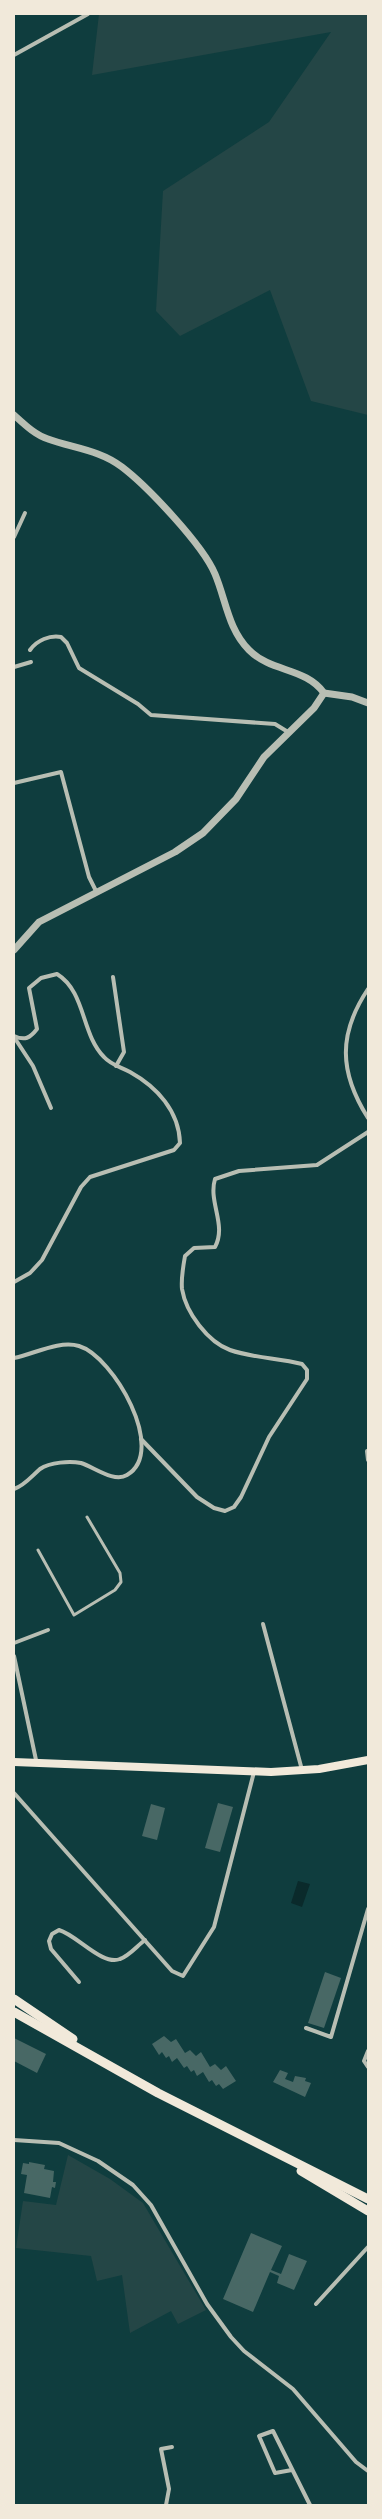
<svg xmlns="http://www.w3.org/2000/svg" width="382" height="2519" viewBox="0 0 382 2519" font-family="Jost,sans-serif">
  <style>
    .green { fill: #244646 }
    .water { fill: #0a2a2b }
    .building { fill: #486865 }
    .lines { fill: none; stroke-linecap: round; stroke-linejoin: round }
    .service { stroke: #b8beb3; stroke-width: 3 }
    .minor { stroke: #b8beb3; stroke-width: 4 }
    .tertiary { stroke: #b8beb3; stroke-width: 7 }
    .secondary { stroke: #f1e9da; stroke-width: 8 }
    .primary { stroke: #f1e9da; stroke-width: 9 }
  </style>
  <rect width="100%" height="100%" fill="#0f3d3e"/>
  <g class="green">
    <polygon points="99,14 368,14 368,415 311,401 270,290 180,336 156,311 163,191 269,122 331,32 92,75"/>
    <polygon points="68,2155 110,2179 143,2203 206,2310 178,2324 171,2311 130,2333 122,2275 97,2281 91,2256 16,2248 23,2201 56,2205"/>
  </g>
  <polygon class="water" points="298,1881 310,1884 302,1907 291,1903"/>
  <g class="building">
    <polygon points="218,1803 233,1807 220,1852 205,1848"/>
    <polygon points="151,1804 165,1808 157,1840 142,1836"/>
    <polygon points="325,1972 341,1978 324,2028 308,2023"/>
    <polygon points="164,2036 171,2042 176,2039 185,2053 190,2050 196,2056 201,2052 210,2067 215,2064 221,2070 226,2066 236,2081 223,2089 219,2084 216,2086 212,2080 209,2082 203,2072 197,2076 194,2070 191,2072 187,2066 184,2068 177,2058 172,2062 169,2056 166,2058 162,2052 159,2055 152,2044"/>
    <polygon points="14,2038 46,2054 37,2073 14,2061"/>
    <polygon points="280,2070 288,2073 285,2079 293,2082 295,2076 306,2078 305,2081 311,2083 305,2097 273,2082"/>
    <polygon points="29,2162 45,2165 44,2169 54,2171 53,2182 56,2182 55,2188 52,2187 50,2198 24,2193 27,2175 21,2174 23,2163 29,2164"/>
    <polygon points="251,2233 282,2246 271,2270 281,2274 289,2254 307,2261 294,2290 277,2283 279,2276 270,2272 253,2312 223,2299"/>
  </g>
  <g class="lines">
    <polyline class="service" points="38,1550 74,1615 115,1590 121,1582 120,1573 87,1517"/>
    <g class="minor">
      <polyline points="14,55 88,14"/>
      <polyline points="14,537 25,513"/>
      <path d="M30 650C37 640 50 635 61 637L67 643 79 668 138 704 151 715 275 724 288 732"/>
      <polyline points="14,667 31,662"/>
      <polyline points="14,783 61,772 89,877 96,891"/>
      <polyline points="113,977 124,1052 116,1066"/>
      <path d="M368 989C338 1034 339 1072 368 1118"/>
      <path d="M14 1036C25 1041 30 1038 37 1029L29 988 41 978 57 974C86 992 81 1034 104 1057 111 1065 121 1067 130 1072 157 1087 179 1111 180 1143L174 1150 90 1177 81 1187 42 1260 30 1273 14 1282"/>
      <polyline points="14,1037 33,1066 51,1108"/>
      <path d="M14 1358C34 1354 59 1340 79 1346 113 1356 168 1451 127 1475 114 1483 94 1467 81 1463 70 1461 50 1462 40 1469 32 1476 24 1486 14 1489"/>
      <path d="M141 1439 197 1497 214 1508 225 1511 234 1507 241 1497 269 1437 307 1379V1370L302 1364C278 1358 253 1358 230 1350 208 1342 186 1313 182 1289 181 1279 183 1267 185 1256L194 1248 215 1247C227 1225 208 1202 215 1179L239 1171 317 1165 368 1132"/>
      <polyline points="367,1451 368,1460"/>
      <polyline points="263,1624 302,1770"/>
      <polyline points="14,1643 48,1630"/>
      <polyline points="14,1656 36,1760"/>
      <polyline points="14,1793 172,1971 183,1976 214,1927 254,1772"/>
      <path d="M79 1982 51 1949 49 1941 52 1934 59 1930C77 1935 102 1966 120 1959 129 1956 137 1946 145 1940"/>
      <polyline points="306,2028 331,2037 368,1909"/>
      <polyline points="368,2051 364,2061 368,2067"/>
      <polyline points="14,2140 59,2143 98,2161 133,2185 151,2205 207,2304 231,2337 244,2351 293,2389 356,2462 368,2471"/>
      <polyline points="316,2304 368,2247"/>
      <polyline points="292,2470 275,2473 259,2436 273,2431 310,2505"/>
      <polyline points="166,2505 169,2489 161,2449 172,2447"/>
    </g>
    <g class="tertiary">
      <path d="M14 415C24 424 35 435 48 439 73 448 100 450 122 467 147 486 203 545 215 574 226 600 228 629 249 650 272 673 305 667 324 693L352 697 368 703"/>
      <polyline points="14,950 39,922 175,852 203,833 236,799 264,757 314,708 324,693"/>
    </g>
    <polyline class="secondary" points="14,1762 271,1772 319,1769 368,1760"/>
    <g class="primary">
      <polyline points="14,1999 73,2039"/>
      <polyline points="14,2012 158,2093 368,2199"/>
      <polyline points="301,2171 368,2211"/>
    </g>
  </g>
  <rect width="382" height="2519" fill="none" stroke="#f1e9da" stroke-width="30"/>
</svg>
